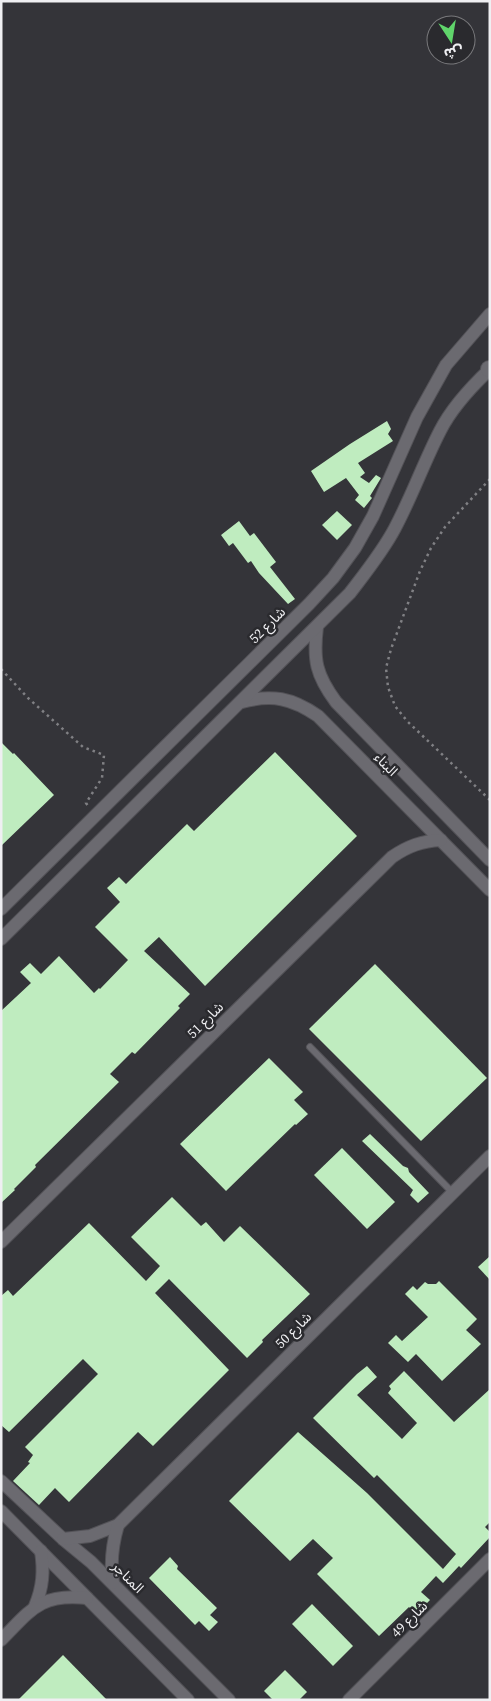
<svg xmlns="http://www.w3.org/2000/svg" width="491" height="1701" viewBox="0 0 491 1701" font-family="'Source Serif 4','Noto Sans Arabic',serif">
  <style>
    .building { fill: #bfecbf }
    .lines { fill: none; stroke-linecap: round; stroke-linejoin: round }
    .service-casing { stroke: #535257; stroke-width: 8 }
    .minor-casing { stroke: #535257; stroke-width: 14 }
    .tertiary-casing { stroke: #535257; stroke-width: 18 }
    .path { stroke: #808084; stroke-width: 2.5; stroke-dasharray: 2.5 4; stroke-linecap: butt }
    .service { stroke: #6b6a70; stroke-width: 6 }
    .minor { stroke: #6b6a70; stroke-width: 12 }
    .tertiary { stroke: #6b6a70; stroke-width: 16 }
    .labels { text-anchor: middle; stroke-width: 5; stroke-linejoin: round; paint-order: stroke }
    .street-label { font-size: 14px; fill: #efeff2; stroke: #2a2a2e }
  </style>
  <rect width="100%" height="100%" fill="#343439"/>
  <g class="building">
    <polygon points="387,421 391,429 388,434 393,441 358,463 365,473 360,477 369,483 376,475 381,478 370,496 372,498 364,508 355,500 359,495 346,478 324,492 311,471 350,444"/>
    <polygon points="337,511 352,525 337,540 322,525"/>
    <polygon points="239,521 250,536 254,533 276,562 270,567 295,599 288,604 259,573 251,561 248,563 233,543 229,546 221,535"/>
    <polygon points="1,742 13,754 14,753 54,795 1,846"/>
    <polygon points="275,752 357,836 205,986 159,937 144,951 190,994 178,1006 180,1008 135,1054 132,1052 110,1074 119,1082 35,1165 36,1167 14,1189 15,1190 1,1203 1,1011 31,983 20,972 30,963 41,974 59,956 94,993 99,988 100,989 128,960 95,927 120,902 107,888 119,877 126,884 187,824 194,831"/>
    <polygon points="375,964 487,1078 421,1141 309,1029"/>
    <polygon points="269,1058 303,1092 294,1100 308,1114 296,1125 295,1124 226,1191 180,1144"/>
    <polygon points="370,1134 403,1166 408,1168 409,1172 429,1193 418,1203 410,1195 413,1190 362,1141"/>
    <polygon points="342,1148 395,1202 367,1229 314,1175"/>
    <polygon points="172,1197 201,1226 206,1222 224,1242 240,1226 310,1294 262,1340 263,1342 247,1358 169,1279 155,1293 229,1370 153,1446 138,1432 69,1502 55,1488 39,1505 13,1481 30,1463 28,1462 33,1455 25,1447 98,1374 83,1359 9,1432 1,1425 1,1296 8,1290 13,1296 89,1223 146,1281 160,1266 131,1237"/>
    <polygon points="490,1256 490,1280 478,1267"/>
    <polygon points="439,1281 477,1319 466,1330 481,1344 442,1381 416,1354 408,1362 388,1343 396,1335 402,1341 428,1317 405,1294 413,1286 417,1290 425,1282 428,1284 436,1284"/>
    <polygon points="367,1366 377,1377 357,1395 402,1439 417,1423 388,1393 391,1389 389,1386 404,1371 454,1422 490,1389 490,1522 485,1527 490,1532 490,1537 461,1568 459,1566 443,1583 436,1576 421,1592 430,1600 416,1614 409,1607 379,1636 317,1574 333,1558 313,1539 290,1561 229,1501 298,1432 367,1493 443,1569 456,1554 377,1475 374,1478 313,1418 357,1374"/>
    <polygon points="170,1557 178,1566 177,1569 217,1608 210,1615 218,1622 209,1631 199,1621 195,1625 149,1578"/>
    <polygon points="312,1604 353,1646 333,1666 292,1624"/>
    <polygon points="63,1655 107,1700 18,1700"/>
    <polygon points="285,1670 307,1692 299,1700 273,1700 264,1691"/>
  </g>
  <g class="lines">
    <defs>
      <polyline id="service" points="310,1047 453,1193"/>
      <g id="minor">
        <path d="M317 627C313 660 316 675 336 702L490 860"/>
        <path d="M242 702C272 694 292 698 318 716L490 890"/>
        <polyline points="1,909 309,604 333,578 355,548 373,516 417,417 446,365 490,314"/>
        <path d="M1 939 350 593C366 572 383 551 395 528 412 496 424 462 440 431 452 407 471 387 490 369"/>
        <path d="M1 1242 392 857C408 846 422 841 441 840"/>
        <polyline points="1,1481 63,1539 91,1562 229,1700"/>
        <polyline points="1,1511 188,1700"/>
        <polyline points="63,1539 90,1536 118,1525 490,1156"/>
        <path d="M113 1583C110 1562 112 1545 118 1525"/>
        <path d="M35 1606C43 1587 44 1571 41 1551"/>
        <path d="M1 1640C31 1610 40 1593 87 1598"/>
        <polyline points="349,1700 490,1559"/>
      </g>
      <polyline id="tertiary" points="489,369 490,369"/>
    </defs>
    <use href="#service" class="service-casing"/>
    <use href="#minor" class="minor-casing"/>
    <use href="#tertiary" class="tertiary-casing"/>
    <g class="path">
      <polyline points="490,479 445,527 431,548 420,571 391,649 386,668 388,687 395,706 407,721 490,800"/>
      <polyline points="1,669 28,698 83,747 104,755 102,778 86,803 88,806"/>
    </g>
    <use href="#service" class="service"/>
    <use href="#minor" class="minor"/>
    <use href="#tertiary" class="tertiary"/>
  </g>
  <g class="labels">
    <g class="street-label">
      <text transform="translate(267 625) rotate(-45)" y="5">شارع 52</text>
      <text transform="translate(386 764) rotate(45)" y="5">البناء</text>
      <text transform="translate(205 1020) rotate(-45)" y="5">شارع 51</text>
      <text transform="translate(293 1330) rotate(-45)" y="5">شارع 50</text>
      <text transform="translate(128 1577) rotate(45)" y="5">المناجر</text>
      <text transform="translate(409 1619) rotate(-45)" y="5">شارع 49</text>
    </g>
  </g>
  <rect width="491" height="1701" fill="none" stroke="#efeff2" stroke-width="5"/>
  <g transform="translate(451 40) rotate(168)"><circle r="24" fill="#2a2a2e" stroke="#79797c"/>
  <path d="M0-4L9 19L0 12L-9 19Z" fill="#60d56b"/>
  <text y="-8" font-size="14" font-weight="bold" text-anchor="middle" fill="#efeff2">ش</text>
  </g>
</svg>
